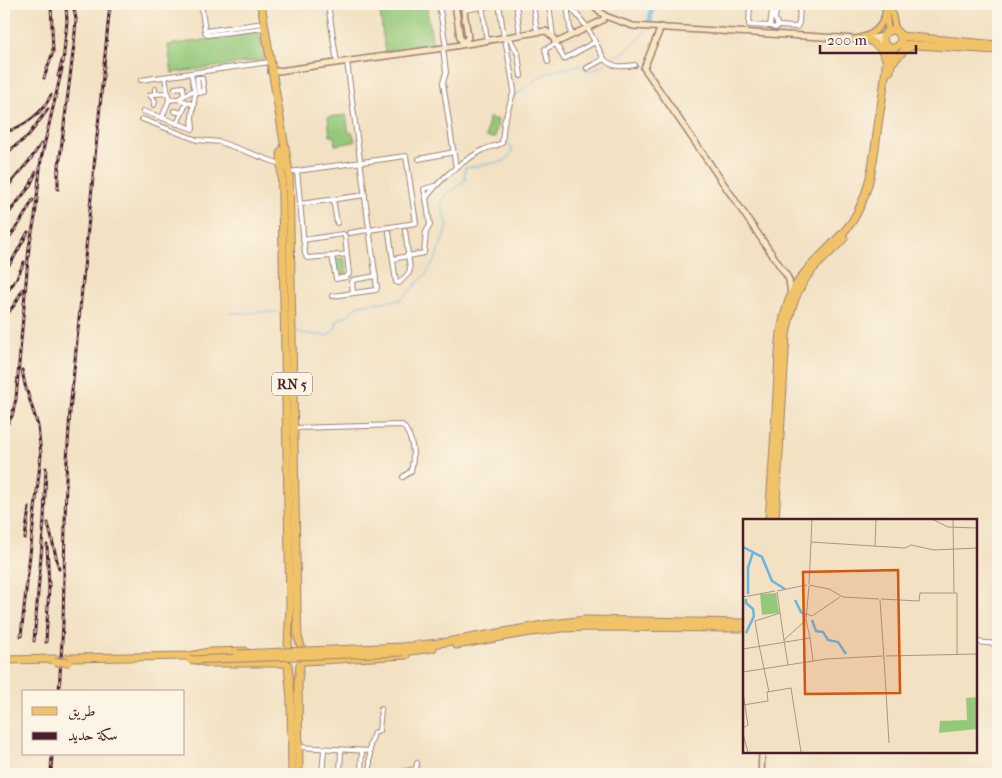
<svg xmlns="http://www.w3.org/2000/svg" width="1002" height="778" viewBox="0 0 1002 778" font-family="'IM FELL French Canon',Amiri,serif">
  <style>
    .green { fill: #95c97a; stroke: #707452 }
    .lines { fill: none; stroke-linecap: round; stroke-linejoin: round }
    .stream { stroke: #68b5e2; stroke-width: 1 }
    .river { stroke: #68b5e2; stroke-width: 5.5 }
    .street-casing { stroke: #9e8076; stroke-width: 6 }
    .secondary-casing { stroke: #9e8076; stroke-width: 8 }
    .primary-casing { stroke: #9e8076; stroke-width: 8 }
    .highway-casing { stroke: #9e8076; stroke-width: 9 }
    .street { stroke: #fff; stroke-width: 4 }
    .secondary { stroke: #f9e7c3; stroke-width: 5 }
    .primary { stroke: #f0c369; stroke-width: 5.5 }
    .highway { stroke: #f0c369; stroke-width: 7 }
    .rail-casing { stroke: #4a1f2b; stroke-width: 3 }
    .rail { stroke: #fcf5e5; stroke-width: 1; stroke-dasharray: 4; stroke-linecap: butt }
    .highway-bridge-casing { stroke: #9e8076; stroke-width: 9; stroke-linecap: butt }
    .highway-bridge { stroke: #f0c369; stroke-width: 7 }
    .labels { text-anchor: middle; stroke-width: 4; stroke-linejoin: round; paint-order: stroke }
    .shield { fill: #fcf5e5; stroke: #7f5f63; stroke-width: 1 }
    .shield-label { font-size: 14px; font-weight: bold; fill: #4a1f2b }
    .inset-river { fill: none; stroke: #68b5e2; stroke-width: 2.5 }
    .inset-road { fill: none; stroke: #af9386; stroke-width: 1 }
    .view { fill: #d8530f; fill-opacity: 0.15; stroke: #d8530f; stroke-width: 2.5 }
    .inset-edge { fill: none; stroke: #4a1f2b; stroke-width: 2.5 }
  </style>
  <rect width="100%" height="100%" fill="#fcf5e5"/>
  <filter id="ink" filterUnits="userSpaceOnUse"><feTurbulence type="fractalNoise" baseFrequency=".02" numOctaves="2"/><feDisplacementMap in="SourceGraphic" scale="10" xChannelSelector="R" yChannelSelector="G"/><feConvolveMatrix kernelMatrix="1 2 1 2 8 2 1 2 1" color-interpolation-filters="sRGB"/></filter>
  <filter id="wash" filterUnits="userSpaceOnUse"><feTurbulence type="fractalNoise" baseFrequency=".0096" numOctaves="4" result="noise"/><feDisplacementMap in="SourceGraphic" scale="20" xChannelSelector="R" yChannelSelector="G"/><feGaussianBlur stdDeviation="1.12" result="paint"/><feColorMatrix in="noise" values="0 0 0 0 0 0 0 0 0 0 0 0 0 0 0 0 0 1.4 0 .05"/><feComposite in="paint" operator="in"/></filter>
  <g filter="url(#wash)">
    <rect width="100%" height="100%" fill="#f2e1c2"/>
    <g class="green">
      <polygon points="379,4 426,4 433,45 385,52"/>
      <polygon points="260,32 264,60 172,73 168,45"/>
      <polygon points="346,115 349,133 353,133 355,142 335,145 334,136 330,136 328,117"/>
      <polygon points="489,118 498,120 495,138 486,137"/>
      <polygon points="344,258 347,275 338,277 335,259"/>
    </g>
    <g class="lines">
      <g class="stream">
        <polyline points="610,61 626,51 647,30"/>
        <path d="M514 98 515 94C526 90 531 82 541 76 553 70 567 68 580 65L583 68 591 71 605 64"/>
        <polyline points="230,313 277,312"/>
        <path d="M295 326 296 331 301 333 328 336 336 327 337 320 349 315 357 306 364 304 401 300 426 274 435 260 448 225C435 195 445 199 465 180V168L505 161 512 152 511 147 504 141"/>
      </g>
      <polyline class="river" points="650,23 651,11 655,4"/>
    </g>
  </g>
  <g filter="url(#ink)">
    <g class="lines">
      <defs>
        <g id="street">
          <polyline points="201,4 205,31 207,35 264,28"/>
          <polyline points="328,4 337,63"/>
          <polyline points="439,4 446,47"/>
          <polyline points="482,4 487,41"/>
          <polyline points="499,4 504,38"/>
          <polyline points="516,4 520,35"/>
          <polyline points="533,4 537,32"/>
          <polyline points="549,4 553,37"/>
          <polyline points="567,4 571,36"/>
          <path d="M568 4 587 27 604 59C613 68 623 67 635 65"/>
          <polyline points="750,4 749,25 770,26"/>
          <polyline points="773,4 770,26 775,28 778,26 775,19 777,4"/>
          <polyline points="464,10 500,4"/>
          <polyline points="778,26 797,27 799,23 800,4"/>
          <polyline points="205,31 264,23"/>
          <polyline points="509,37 518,54 521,76"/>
          <polyline points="555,42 564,59 595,42"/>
          <polyline points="443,48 446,72 443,83 456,168"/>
          <polyline points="548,62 545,49 556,44"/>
          <polyline points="587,68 604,59"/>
          <polygon points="197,78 202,78 204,92 199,93"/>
          <polyline points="141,80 270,62"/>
          <polyline points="175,88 183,87 184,96"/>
          <polyline points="155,94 168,93"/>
          <polyline points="178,99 194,90"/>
          <polyline points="169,100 178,99 187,102"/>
          <polyline points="154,105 155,101 150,95 155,94 155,89"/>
          <polyline points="143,111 193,129 192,117 195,94 191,73"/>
          <polyline points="174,111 182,113"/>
          <polyline points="162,118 169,100 165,77"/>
          <polyline points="142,119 197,140 220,142 283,165"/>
          <polyline points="177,124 187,102 194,105"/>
          <polyline points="419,159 454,152"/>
          <polyline points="297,171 305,254 307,258 332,256"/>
          <polyline points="289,172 406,156 416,223 349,233"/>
          <polyline points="426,198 424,189 434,186"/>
          <polyline points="333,199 337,223"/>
          <polyline points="300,204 365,195"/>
          <polyline points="389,232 396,282 399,283 409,273 410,269 405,230"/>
          <polyline points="303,240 343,234 345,236 349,274 346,277 336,279 332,256 347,254"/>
          <path d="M393 259 424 253 426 232 430 225 426 198C441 178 461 162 483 150 489 147 496 146 502 143L504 123 514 90 505 38"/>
          <polyline points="353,293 352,282 353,280 376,276"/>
          <polyline points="332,296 376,290 377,288 347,62"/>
          <path d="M293 428 402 425C413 436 415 455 411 471L403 477"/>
          <polyline points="976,642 998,644"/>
          <polyline points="298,747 370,751"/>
          <polyline points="322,771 370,773"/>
          <polyline points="361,772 362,751"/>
          <polyline points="340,773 341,750"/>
          <polyline points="322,774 324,750"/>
          <polyline points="370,774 370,745 374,733 379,731 381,709"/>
          <polyline points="390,774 416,769 417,763"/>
        </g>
        <g id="secondary">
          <polyline points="455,4 460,38 464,44"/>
          <polyline points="463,4 468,37 464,44"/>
          <polyline points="592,4 605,16 633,26 857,39"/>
          <polyline points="661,27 644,68 787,276 789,280 791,295"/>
          <polyline points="868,39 884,36"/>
          <polyline points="871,40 885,44"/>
          <polyline points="271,72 443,48 537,32 546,31 553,37 555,42 560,41 603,20 605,16"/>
          <polyline points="761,774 762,752"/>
        </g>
        <g id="primary">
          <polyline points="885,4 888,32"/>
          <polyline points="890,4 896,31"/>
          <path d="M854 39C872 37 884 27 886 9"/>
        </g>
        <g id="highway">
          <polyline points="261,4 289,172 297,608 298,637 301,646"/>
          <circle cx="892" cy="39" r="9"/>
          <polyline points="900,36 998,45"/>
          <path d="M869 40C877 45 883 49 886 59"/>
          <polyline points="900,44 998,50"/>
          <polyline points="894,61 905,49 914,45"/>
          <polyline points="890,71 894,48"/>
          <polyline points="281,151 290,605 288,645"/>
          <path d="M769 520C772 478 775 435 777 392 779 360 778 326 791 295 804 265 832 249 851 223 872 192 874 154 879 118 883 94 887 71 887 47"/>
          <path d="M775 520 786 336C790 311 796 287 814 268 823 258 835 249 844 238"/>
          <polyline points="456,645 524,633 562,628 590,627 744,628"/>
          <polyline points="403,647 447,642 543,625 586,620 744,623"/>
          <polyline points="403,652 433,648"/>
          <polyline points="68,658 190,656 209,652 245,651"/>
          <polyline points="4,660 56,659"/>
          <polyline points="199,661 209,663 285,663"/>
          <polyline points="304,661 406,655"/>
          <polyline points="288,665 291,699 292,774"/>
          <polyline points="299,774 298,682 300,665"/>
        </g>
      </defs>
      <use href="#street" class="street-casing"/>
      <use href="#secondary" class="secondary-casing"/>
      <use href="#primary" class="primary-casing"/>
      <use href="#highway" class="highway-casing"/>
      <use href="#street" class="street"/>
      <use href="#secondary" class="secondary"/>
      <use href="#primary" class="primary"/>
      <use href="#highway" class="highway"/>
      <defs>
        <g id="rail">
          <polyline points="63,63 67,21 66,4"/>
          <polyline points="58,76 63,58"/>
          <polyline points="44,78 53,52 51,4"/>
          <path d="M4 132C23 128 43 113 51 95"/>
          <polyline points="4,155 28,136 48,109"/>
          <polyline points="58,174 74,45 76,19 73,4"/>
          <polyline points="58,189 58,167"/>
          <polyline points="4,191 30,160 41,144"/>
          <polyline points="4,219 30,186 36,172"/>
          <path d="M4 243C17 229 24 216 33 200"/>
          <polyline points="4,270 12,261 28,232"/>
          <polyline points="4,296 17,278 24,262"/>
          <polyline points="4,318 15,304 23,289"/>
          <polyline points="4,429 12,416 16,399 29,247 35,217 41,159 62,69"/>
          <polyline points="48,523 59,569"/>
          <polyline points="25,538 29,508"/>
          <polyline points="21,636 41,455 38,426 25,385 22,370"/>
          <polyline points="34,641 44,520 46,468"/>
          <polyline points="46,642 49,587 47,545"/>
          <polyline points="59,692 63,624 66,477 70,411 110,4"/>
          <polyline points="51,774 52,754"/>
        </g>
      </defs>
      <use href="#rail" class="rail-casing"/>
      <use href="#rail" class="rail"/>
      <defs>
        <g id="highway-bridge">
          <polyline points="238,654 403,647"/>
          <polyline points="190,660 403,652"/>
          <polyline points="55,662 69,662"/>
        </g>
      </defs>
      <use href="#highway-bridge" class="highway-bridge-casing"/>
      <use href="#highway-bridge" class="highway-bridge"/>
    </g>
  </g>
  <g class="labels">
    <rect class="shield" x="272" y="372.5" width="40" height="23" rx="4"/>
    <g class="shield-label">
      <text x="292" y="389">RN 5</text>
    </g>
  </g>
  <g transform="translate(743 519)">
    <rect width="234" height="234" fill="#f2e1c2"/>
    <path d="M33 74 36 94 19 96 17 75ZM234 178V210L196 214 197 202 224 201 223 179Z" fill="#95c97a"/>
    <path class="inset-river" d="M0 28 19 38 29 62 42 70M5 75V49L10 33M52 81 58 93 63 96M69 101 73 112 80 113 85 121 95 123 103 135M3 114 11 97 10 90 3 84V80"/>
    <path class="inset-road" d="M189 0 205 8 234 9M210 0 211 74M68 23 162 29 168 26 191 31 234 29M68 23 69 0M132 27 133 0M66 65 68 23M66 66 86 70 100 78 136 80M34 72 64 66M34 73 41 121M0 78 32 72M138 80 176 82 177 74H214V136M137 81 141 140M64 95 69 97 97 78M63 101 67 119M12 102 37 94M12 102 16 126M67 119 70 142M16 126 26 173M0 130 67 119M143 137 234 135M141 139 146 224M45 146 41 121 63 101 66 67M0 153 83 140 140 137M24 173 48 169 58 233M0 174 5 206 0 209M0 186 25 182 24 173M0 215 5 233"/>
    <path class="view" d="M155 51 157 174 62 175 60 53Z"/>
    <rect width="234" height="234" class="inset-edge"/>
  </g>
  <rect width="1002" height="778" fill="none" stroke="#fcf5e5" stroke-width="20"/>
  <rect x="22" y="690" width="162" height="65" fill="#fcf5e5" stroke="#b59f9b"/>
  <rect x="32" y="707" width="25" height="8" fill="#f0c369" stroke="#b59f9b"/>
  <text x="68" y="716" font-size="15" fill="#4a1f2b">طريق</text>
  <rect x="32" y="732" width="25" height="8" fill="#4a1f2b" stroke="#b59f9b"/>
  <text x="68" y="740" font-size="15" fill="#4a1f2b">سكة حديد</text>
  <path d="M820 45v8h96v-8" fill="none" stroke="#4a1f2b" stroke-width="2.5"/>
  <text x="827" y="45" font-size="15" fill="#4a1f2b" stroke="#fcf5e5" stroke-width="4" paint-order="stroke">200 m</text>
</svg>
